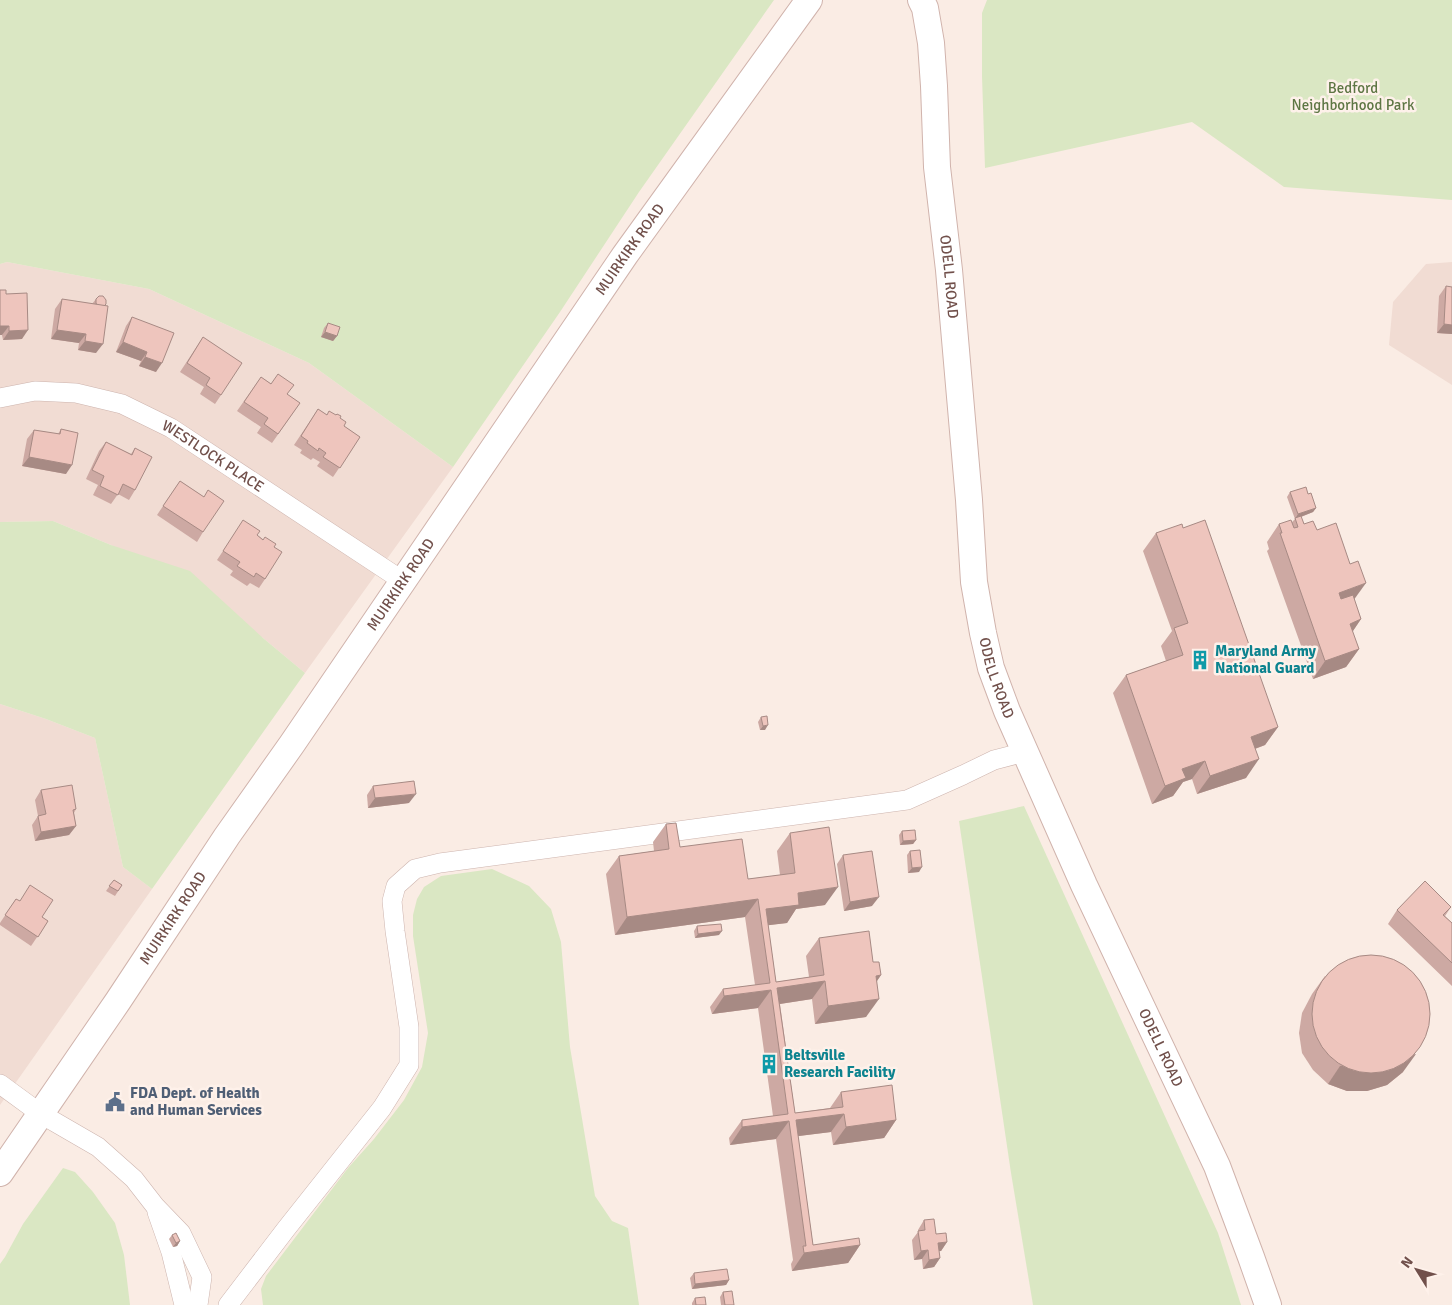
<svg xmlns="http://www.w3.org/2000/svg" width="1452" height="1305" viewBox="0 0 1452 1305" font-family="Signika,sans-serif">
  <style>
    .residential { fill: #f1dcd3 }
    .green { fill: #dae7c3 }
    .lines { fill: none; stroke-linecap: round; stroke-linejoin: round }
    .street-casing { stroke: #cdb4ae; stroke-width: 20 }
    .secondary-casing { stroke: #d0b3ac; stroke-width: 28 }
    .street { stroke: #fff; stroke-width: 19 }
    .secondary { stroke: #fff; stroke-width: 26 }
    .wall { fill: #cda9a3 }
    .shaded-wall { fill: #a78a84 }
    .building { fill: #eec5bd; stroke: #a78a84 }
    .labels { text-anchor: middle; stroke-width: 5; stroke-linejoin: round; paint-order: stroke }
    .park-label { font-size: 15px; fill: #5e7644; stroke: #fef1ea }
    .street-label { font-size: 15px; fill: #71504b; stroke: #fef1ea }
    .culture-label { font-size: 15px; font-weight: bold; fill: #0d838f; stroke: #fef1ea; text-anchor: start }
    .service-label { font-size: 15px; font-weight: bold; fill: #4e5e75; stroke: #fef1ea; text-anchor: start }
  </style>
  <rect width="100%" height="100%" fill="#faece4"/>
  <g class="residential">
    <polygon points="7,262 149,289 309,363 453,467 305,673 263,638 111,545 53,521 0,522 0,264"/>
    <polygon points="1452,262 1452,385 1389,345 1393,302 1426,264"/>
    <polygon points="0,704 46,719 95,738 123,867 152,889 0,1105"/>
  </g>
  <g class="green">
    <polygon points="0,0 774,0 639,192 560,312 453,467 309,363 149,289 7,262 0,264"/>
    <polygon points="987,0 1452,0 1452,200 1284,187 1192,122 985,168 982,76 982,13"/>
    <polygon points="53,521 111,545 190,571 263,638 305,673 152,889 123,867 95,738 46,719 0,704 0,522"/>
    <polygon points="1024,806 1218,1233 1241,1305 1033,1305 1011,1173 959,821"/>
    <polygon points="492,869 529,886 551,909 561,942 570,1047 595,1196 612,1221 628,1228 639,1305 263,1305 261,1289 266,1276 348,1168 374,1139 404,1100 422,1067 428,1033 413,936 413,915 417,899 424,887 441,876"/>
    <polygon points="63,1168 75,1172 93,1192 115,1223 124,1255 130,1305 0,1305 0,1264 5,1257 23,1224"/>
  </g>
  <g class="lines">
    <defs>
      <g id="street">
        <path id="s1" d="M0 398 35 391 76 393 122 404 171 428 403 581"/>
        <polyline points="0,1084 41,1114 98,1147 134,1179 155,1206 181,1233 202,1277 198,1305"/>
        <polyline points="157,1212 171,1252 184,1305"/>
        <polyline points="228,1305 286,1229 382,1108 409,1065 409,1027 395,931 392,901 396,886 415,869 440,863 907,800 963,775 994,760 1025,752"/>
      </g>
      <g id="secondary">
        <path id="s2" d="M921 0 925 8 931 43 934 86 937 167 949 270 969 500 974 582 983 633 991 668 1007 711 1084 885 1217 1166 1251 1257 1268 1305"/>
        <path id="s3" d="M0 1173 118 1001 227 836 292 744 625 255 809 0"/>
      </g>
    </defs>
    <use href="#street" class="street-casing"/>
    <use href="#secondary" class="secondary-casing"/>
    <use href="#street" class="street"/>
    <use href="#secondary" class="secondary"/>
  </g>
  <g class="wall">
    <polygon points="1446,286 1452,334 1437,333 1439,296"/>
    <polygon points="6,294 22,339 3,340 2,335"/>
    <polygon points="62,299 92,304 96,299 106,304 105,306 96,353 78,350 79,343 51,339 55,309"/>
    <polygon points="132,317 156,372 139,366 141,361 116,352 126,326"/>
    <polygon points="328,323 337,336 333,341 321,337 324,328"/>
    <polygon points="203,337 221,395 215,404 200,394 204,387 180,372"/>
    <polygon points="261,377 300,403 272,443 257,433 261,427 237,411"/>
    <polygon points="318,409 327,415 340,418 344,426 360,437 333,477 317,466 320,462 313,458 311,460 300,453 302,450 294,445"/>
    <polygon points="61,429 66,474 22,466 27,439 34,430 58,434"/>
    <polygon points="106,442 131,454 135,448 135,490 129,500 118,494 111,504 93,495 98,485 86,479 99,451"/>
    <polygon points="180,481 204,497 203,532 197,542 157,515"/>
    <polygon points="1290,492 1308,494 1316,508 1313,512 1301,517 1304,524 1317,530 1354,599 1361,619 1352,632 1359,649 1346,667 1313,679 1267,551 1269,549 1267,542 1279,524 1292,522 1295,519 1287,497"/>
    <polygon points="237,530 257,535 274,547 265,579 259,588 250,583 247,586 230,575 233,571 217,560"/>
    <polygon points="1156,533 1278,727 1265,745 1255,749 1246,778 1197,794 1192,779 1183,782 1173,796 1152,804 1113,693 1126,675 1166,661 1161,646 1172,631 1143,551"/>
    <polygon points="761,717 765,730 760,730 758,722"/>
    <polygon points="373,786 409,803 368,808 367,795"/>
    <polygon points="41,790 76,809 74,813 76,826 69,835 35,841 32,825 38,816 35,800"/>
    <polygon points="666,824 680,847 748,879 780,875 777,851 790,833 825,905 796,909 787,923 768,925 776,982 809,977 806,956 819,938 873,962 881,975 877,981 866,1017 815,1024 812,999 780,1004 795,1113 830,1108 841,1092 896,1120 884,1138 833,1145 831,1132 798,1136 813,1245 860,1245 848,1263 792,1271 791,1264 793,1260 776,1139 730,1145 729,1138 742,1120 773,1116 758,1008 712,1014 710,1007 723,989 755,985 745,917 615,935 606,874 619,856 654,851 653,842"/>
    <polygon points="902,831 916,840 913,844 900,845 899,835"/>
    <polygon points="910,851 919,872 908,873 907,855"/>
    <polygon points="843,855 872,906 844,911 837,864"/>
    <polygon points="114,880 122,885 115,896 106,891"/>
    <polygon points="16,899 48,921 31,946 0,925 0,923"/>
    <polygon points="1451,907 1445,916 1452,923 1452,986 1388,924 1397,910"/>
    <polygon points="697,926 719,935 695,938 694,931"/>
    <polygon points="1325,976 1403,1072 1387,1085 1367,1091 1347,1091 1328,1084 1313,1070 1302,1053 1299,1033 1302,1013 1312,994"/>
    <polygon points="924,1220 936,1234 947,1242 941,1251 939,1251 940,1258 934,1267 923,1269 922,1259 914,1260 912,1240 918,1232 918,1230"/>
    <polygon points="172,1235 180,1241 177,1246 173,1247 169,1239"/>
    <polygon points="694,1273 729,1280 726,1285 692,1289 690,1278"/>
    <polygon points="723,1292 734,1305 721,1305 720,1297"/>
    <polygon points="695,1298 706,1305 692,1305 692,1303"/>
  </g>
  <g class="shaded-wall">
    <polygon points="1444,324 1452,325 1452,334 1437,333"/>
    <polygon points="0,326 9,326 2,335 0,335"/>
    <polygon points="28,330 22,339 3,340 9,331"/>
    <polygon points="57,330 86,334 79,343 51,339"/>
    <polygon points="325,332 337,336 333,341 321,337"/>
    <polygon points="85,341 103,344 96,353 78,350"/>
    <polygon points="123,342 147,352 141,361 116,352"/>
    <polygon points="145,357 162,363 156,372 139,366"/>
    <polygon points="29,457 72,465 66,474 22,466"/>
    <polygon points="1316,508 1313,512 1295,519 1298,514"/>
    <polygon points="1366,583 1353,601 1326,611 1339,593"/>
    <polygon points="1361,619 1349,637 1350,624"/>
    <polygon points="1359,649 1346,667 1313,679 1325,661"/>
    <polygon points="768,725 765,730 760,730 763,726"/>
    <polygon points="1278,727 1265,745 1238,755 1251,737"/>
    <polygon points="1259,759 1246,778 1197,794 1210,776"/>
    <polygon points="1205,761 1192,779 1183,782 1173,796 1152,804 1165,786 1182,769"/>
    <polygon points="416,794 409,803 368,808 375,798"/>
    <polygon points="76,826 69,835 35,841 41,832"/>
    <polygon points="916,840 913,844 900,845 903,841"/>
    <polygon points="922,867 919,872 908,873 912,868"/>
    <polygon points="838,887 825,905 796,909 787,923 762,926 766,909 798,893"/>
    <polygon points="879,897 872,906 844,911 850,902"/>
    <polygon points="758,899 745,917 615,935 627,917"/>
    <polygon points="722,931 719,935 695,938 698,934"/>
    <polygon points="881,975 868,994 876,976"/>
    <polygon points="825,981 812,999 773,1005 777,988"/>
    <polygon points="771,990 758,1008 712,1014 724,996"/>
    <polygon points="879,999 866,1017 815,1024 828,1006"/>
    <polygon points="1416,1054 1403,1072 1387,1085 1367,1091 1347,1091 1328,1084 1340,1066"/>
    <polygon points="844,1114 831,1132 791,1137 796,1120"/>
    <polygon points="896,1120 884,1138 833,1145 846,1127"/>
    <polygon points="789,1121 776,1139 730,1145 742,1127"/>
    <polygon points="180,1241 177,1246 173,1247 176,1243"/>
    <polygon points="947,1242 941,1251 932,1252 938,1243"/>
    <polygon points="860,1245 848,1263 792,1271 804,1253"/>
    <polygon points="928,1250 922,1259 914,1260 921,1251"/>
    <polygon points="940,1258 934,1267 923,1269 929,1260"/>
    <polygon points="729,1280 726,1285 692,1289 695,1284"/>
  </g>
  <g class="building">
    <polygon points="1446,286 1452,287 1452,325 1444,324"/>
    <polygon points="0,290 6,290 6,294 27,293 28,330 9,331 9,326 0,326 0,329"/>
    <polygon points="99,296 103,296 106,300 106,304 104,306 97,305 96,303 96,299"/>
    <polygon points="62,299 108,306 103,344 85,341 86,334 57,330"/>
    <polygon points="132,317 174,333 162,363 145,357 147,352 123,342"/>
    <polygon points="328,323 340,327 337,336 325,332"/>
    <polygon points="203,337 242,363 221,395 206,385 210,378 187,363"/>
    <polygon points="278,374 294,385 287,394 300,403 278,434 264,424 268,418 244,402 261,377 271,384"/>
    <polygon points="318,409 327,415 329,411 336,415 337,414 341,416 340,418 346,422 344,426 360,437 340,468 323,457 326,453 319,448 318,451 307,443 308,441 301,436"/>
    <polygon points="61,429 78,433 72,465 29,457 34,430 60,434"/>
    <polygon points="106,442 132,455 135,448 152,457 135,490 123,484 118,495 100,486 104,476 92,470"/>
    <polygon points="180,481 204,497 208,490 224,501 203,532 163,506"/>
    <polygon points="1306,487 1308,494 1311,493 1316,508 1298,514 1290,492"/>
    <polygon points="1301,516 1304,524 1313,521 1317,530 1336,523 1350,564 1358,561 1366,583 1339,593 1341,599 1353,595 1361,619 1350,624 1359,649 1325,661 1280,533 1282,533 1279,524 1291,520 1294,528 1298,527 1295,518"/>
    <polygon points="243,520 260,531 257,535 263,540 265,537 276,544 274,547 282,552 265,579 256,573 254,577 237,566 240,562 223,551"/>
    <polygon points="1205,520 1278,727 1251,737 1259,759 1210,776 1205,761 1182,769 1186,778 1165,786 1126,675 1183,655 1174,628 1188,623 1156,533 1182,524 1183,528"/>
    <polygon points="767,716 768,725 763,726 761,717"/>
    <polygon points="414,781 416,794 375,798 373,786"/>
    <polygon points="72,785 76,809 73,810 76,826 41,832 38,816 46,814 41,790"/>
    <polygon points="676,823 680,847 742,839 748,879 795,873 790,833 829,827 838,887 798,893 799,905 766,909 776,982 824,975 819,938 869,931 873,962 879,962 881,975 876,976 879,999 828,1006 825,981 777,988 795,1113 843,1107 841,1092 892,1085 896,1120 846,1127 844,1114 796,1120 813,1245 859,1238 860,1245 804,1253 803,1246 806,1246 789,1121 742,1127 742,1120 788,1114 771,990 724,996 723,989 770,983 758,899 627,917 619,856 669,849 666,824"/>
    <polygon points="915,830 916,840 903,841 902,831"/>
    <polygon points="920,850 922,867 912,868 910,851"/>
    <polygon points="872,851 879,897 850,902 843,855"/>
    <polygon points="114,880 122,885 118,891 109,886"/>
    <polygon points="1425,881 1451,907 1443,915 1452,923 1452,963 1397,910"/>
    <polygon points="30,885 53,900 42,917 48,921 38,937 5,915 16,899 20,901"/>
    <polygon points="721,924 722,931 698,934 697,926"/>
    <circle cx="1371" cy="1014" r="59"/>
    <polygon points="934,1219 936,1234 946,1233 947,1242 938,1243 940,1258 929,1260 928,1250 921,1251 918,1231 925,1230 924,1220"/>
    <polygon points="176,1233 180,1241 176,1243 172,1235"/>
    <polygon points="727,1269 729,1280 695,1284 694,1273"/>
    <polygon points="732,1291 734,1305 725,1305 723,1292"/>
    <polygon points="705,1297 706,1305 696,1305 695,1298"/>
  </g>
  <defs>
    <symbol id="building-bare" viewBox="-9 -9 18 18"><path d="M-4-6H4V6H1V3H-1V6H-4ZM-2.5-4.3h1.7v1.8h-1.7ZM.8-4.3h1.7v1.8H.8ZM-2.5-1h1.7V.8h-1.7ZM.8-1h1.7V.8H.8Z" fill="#0f9aa8" stroke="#fef1ea" stroke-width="2.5" paint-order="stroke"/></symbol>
    <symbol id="civic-bare" viewBox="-9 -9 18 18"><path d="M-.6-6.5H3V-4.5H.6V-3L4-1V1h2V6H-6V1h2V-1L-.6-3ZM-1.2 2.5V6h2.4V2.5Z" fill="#5c6f8a" stroke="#fef1ea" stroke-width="2.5" paint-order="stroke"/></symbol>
  </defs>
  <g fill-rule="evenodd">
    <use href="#building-bare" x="1186" y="646" width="28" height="28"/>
    <use href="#building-bare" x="755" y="1050" width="28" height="28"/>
    <use href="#civic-bare" x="101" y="1088" width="28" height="28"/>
  </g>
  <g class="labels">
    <g class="park-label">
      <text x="1353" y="93">Bedford<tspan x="1353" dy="17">Neighborhood Park</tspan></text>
    </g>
    <g class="street-label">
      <text dy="5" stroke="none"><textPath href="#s3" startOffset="1118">MUIRKIRK ROAD</textPath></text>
      <text dy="5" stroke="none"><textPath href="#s2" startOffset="279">ODELL ROAD</textPath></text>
      <text dy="5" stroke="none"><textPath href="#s1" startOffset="229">WESTLOCK PLACE</textPath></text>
      <text dy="5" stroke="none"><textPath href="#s3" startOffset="712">MUIRKIRK ROAD</textPath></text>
      <text dy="5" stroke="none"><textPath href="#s2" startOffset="684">ODELL ROAD</textPath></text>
      <text dy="5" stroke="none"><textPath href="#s3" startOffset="308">MUIRKIRK ROAD</textPath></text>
      <text dy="5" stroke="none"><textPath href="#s2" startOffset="1089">ODELL ROAD</textPath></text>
    </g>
    <g class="culture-label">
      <text x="1215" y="656">Maryland Army<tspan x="1215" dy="17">National Guard</tspan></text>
      <text x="784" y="1060">Beltsville<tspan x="784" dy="17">Research Facility</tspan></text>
    </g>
    <g class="service-label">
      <text x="130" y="1098">FDA Dept. of Health<tspan x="130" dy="17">and Human Services</tspan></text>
    </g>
  </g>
  <g transform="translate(1417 1270) rotate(307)" stroke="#fef1ea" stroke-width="4" paint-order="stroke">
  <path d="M0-4L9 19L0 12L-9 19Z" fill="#71504b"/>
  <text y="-8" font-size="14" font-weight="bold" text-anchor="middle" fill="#71504b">N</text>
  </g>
</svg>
